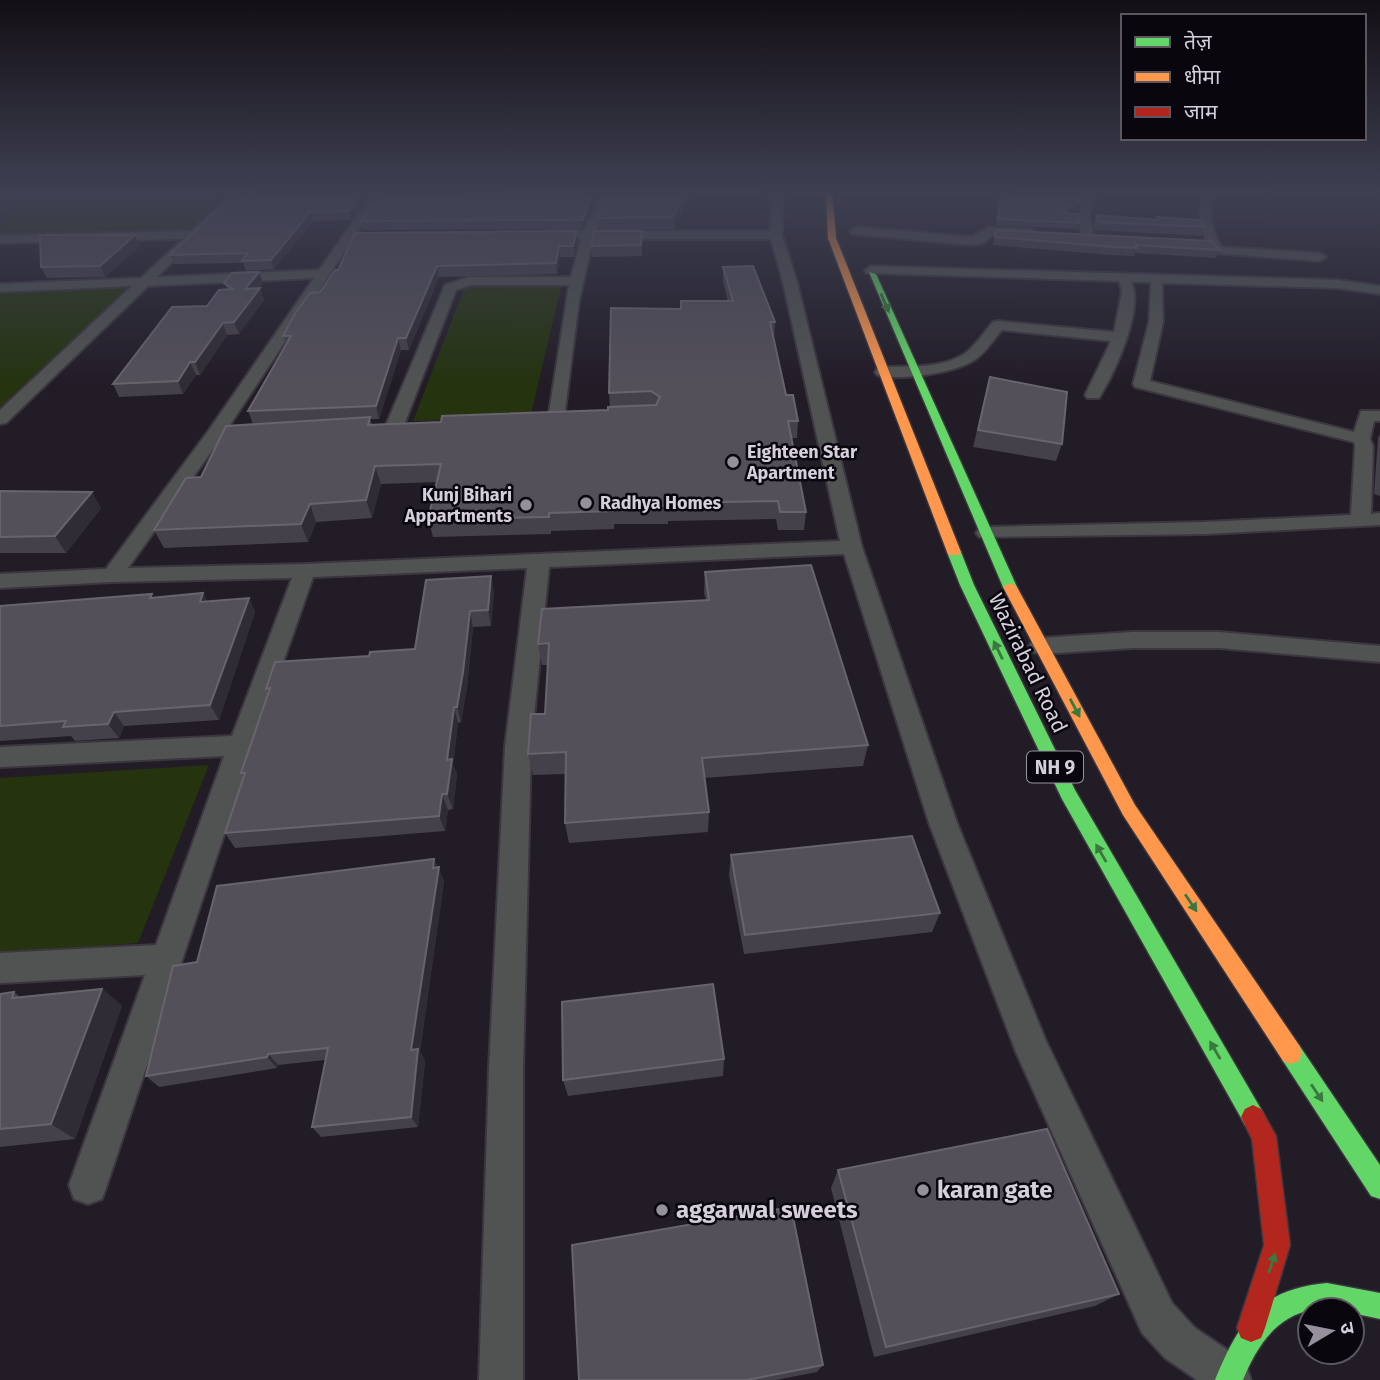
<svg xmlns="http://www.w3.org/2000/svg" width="1380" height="1380" viewBox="0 0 1380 1380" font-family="'Fira Sans','Noto Sans Devanagari',sans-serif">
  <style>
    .green { fill: #25330f }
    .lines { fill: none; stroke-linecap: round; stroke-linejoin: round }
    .street-casing { stroke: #3b363f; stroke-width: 4 }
    .fast-casing { stroke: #3b363f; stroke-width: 3 }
    .slow-casing { stroke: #3b363f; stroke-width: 3 }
    .jam-casing { stroke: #3b363f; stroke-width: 3 }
    .street { fill: #515353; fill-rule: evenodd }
    .fast { fill: #63d668; fill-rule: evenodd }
    .slow { fill: #ff974d; fill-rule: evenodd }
    .jam { fill: #b3261e; fill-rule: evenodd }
    .wall { fill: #45414a }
    .shaded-wall { fill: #302c35 }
    .building { fill: #54505a; stroke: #68646e; stroke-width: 2 }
    .oneway { fill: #3a783f }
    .poi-dot { fill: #96909d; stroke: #09060d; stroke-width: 2.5 }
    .labels { text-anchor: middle; stroke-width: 5; stroke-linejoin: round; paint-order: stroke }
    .far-poi-label { font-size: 18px; font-weight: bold; fill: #d5cfdc; stroke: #09060d; text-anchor: start }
    .shield { fill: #09060d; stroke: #98939e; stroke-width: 2 }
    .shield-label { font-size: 19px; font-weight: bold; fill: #d5cfdc }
    .street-label { font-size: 21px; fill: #d5cfdc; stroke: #09060d }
    .near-poi-label { font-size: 24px; font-weight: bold; fill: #d5cfdc; stroke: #09060d; text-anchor: start }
  </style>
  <rect width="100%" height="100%" fill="#221c27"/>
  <g class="green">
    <polygon points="0,192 231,192 182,236 0,239 0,225 10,217 0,217"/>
    <polygon points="562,283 530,418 413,421 466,284"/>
    <polygon points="128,288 0,407 0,291 2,289"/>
    <polygon points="209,765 138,943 0,954 0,778"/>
  </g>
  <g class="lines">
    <defs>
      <g id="street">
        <polygon points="233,192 244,192 157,277 319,270 374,192 384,192 224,434 128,568 305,564 840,541 783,282 771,239 593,239 579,301 564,419 556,424 548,419 569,285 471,285 456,290 404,425 395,430 386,425 445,285 469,277 571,277 581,239 545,239 539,235 545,231 584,231 603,192 613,192 596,231 770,231 773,192 783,192 782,235 797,282 862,547 957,823 1046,1041 1172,1303 1195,1328 1245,1362 1251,1380 1197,1380 1165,1358 1142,1333 1016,1052 929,823 844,554 549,567 531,747 523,1069 523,1380 479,1380 489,1069 505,747 527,568 313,577 254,745 107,1185 102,1199 88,1204 74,1199 69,1185 145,975 0,983 0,953 156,945 224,756 0,767 0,747 232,736 292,578 112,582 0,588 0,574 106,569 209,430 314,278 148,286 6,423 0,424 0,410 132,286 0,292 0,284 141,278 183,239 0,243 0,235 191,231"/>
        <polygon points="1087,192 1097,192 1089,215 1094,236 1088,240 1082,236 1077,215"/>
        <path d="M1205 192H1215C1207 211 1210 229 1222 247L1320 253 1326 257 1320 261 1214 253C1200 233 1195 214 1205 192Z"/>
        <polygon points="856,227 971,237 989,227 1030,229 1036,233 1030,237 992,235 984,243 971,245 852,234 850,231"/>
        <path d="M871 266 1337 280 1380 286V294L1337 288 1162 283 1163 322 1150 381 1354 432 1361 411H1380V421H1374L1370 439 1373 446 1371 514 1380 513V525L1206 534 979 537 976 533 979 529 986 527 1206 522 1351 515 1355 446 1354 442 1135 387 1133 384 1149 322 1151 282H1131C1145 307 1114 375 1099 398H1087L1085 395 1111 341 1002 330C993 340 986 352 976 359 957 373 900 381 877 375L875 372 877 369 883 367C909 366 946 369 968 351 977 343 985 331 993 322L998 321 1114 332 1122 291 1119 281 866 273 865 270Z"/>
        <polygon points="1133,632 1219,632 1380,646 1380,662 1219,648 1133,648 1041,654 1033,652 1029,646 1033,640 1041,638"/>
      </g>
      <g id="fast">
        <polygon points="869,272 876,274 1017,587 1015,590 1010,591 1003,587"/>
        <polygon points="954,548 961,552 974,585 1075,790 1261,1109 1265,1117 1261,1125 1253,1129 1245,1125 1062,799 960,585 947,552"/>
        <polygon points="1291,1042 1299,1045 1380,1165 1380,1199 1371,1196 1283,1061 1280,1053 1283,1045"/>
        <path d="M1327 1283 1380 1293V1319L1352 1313V1310C1340 1310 1325 1308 1313 1310 1277 1315 1256 1347 1243 1380H1215C1239 1322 1260 1289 1327 1283Z"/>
      </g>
      <g id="slow">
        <polygon points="826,192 832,192 836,238 961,552 959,555 949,555 947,552 828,238"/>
        <polygon points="1010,583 1017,587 1135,805 1299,1045 1302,1053 1299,1061 1291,1064 1283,1061 1123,815 1003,587"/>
      </g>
      <polygon id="jam" points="1253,1105 1261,1109 1276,1136 1290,1245 1265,1328 1261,1338 1251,1342 1241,1338 1237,1328 1264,1245 1252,1139 1241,1117 1245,1109"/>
    </defs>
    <use href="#street" class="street-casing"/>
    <use href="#fast" class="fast-casing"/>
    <use href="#slow" class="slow-casing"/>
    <use href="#jam" class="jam-casing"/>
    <use href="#street" class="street"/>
    <use href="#fast" class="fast"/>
    <use href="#slow" class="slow"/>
    <use href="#jam" class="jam"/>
  </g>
  <g class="wall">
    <polygon points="372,192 351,220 313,221 274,269 246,271 243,263 174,264 170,255"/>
    <polygon points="477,192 520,192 480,193"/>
    <polygon points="610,192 691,192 682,214 680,214 674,229 599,229 598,218"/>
    <polygon points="1005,192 1085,192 1077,208 1069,214 1080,223 1078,229 996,225 1001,196"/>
    <polygon points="478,196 594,203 582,229 363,230 361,221"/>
    <polygon points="1096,215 1156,219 1157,217 1205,227 1201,236 1095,230 1094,224"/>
    <polygon points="996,230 1220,250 1216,258 1135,253 1134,256 1111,255 993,245"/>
    <polygon points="577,231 578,242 574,257 560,257 557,274 439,277 409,350 401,350 379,419 370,419 372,424 441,422 608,410 610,407 609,393 681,309 728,301 723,282 723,267 775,322 774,338 786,395 798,421 797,438 791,438 806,512 804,530 778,530 776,519 668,521 668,524 614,524 614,529 551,531 551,534 433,537 428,519 437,482 381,484 372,518 316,522 308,542 164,548 154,530 201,477 253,424 248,411 286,345 283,336 320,292"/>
    <polygon points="642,231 642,256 592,257 591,246"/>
    <polygon points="140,246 105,277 47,278 41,267"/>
    <polygon points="224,283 263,283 259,288 264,300 239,334 227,335 200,375 196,375 183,394 119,397 113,384 227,289"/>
    <polygon points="990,377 1062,444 1056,461 973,447"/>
    <polygon points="1380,434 1380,496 1374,494 1378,438"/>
    <polygon points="0,491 101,508 66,553 0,553"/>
    <polygon points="705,572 868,745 863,766 704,778 709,812 708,832 569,843 565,823 565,774 533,775 528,754 545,714 548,665 542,665 538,644 706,600 704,593"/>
    <polygon points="494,591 491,626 473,627 467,687 461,722 458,723 453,764 457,774 453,809 448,810 445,831 235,848 225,833 244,777 241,773 268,693 266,689 369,656 415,649"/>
    <polygon points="203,593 207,601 249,598 255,612 219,720 124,726 119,738 75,741 71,736 0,741 0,606 154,598"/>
    <polygon points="731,855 940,913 932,932 744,954 729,875"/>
    <polygon points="434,859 444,881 420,1051 425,1061 418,1127 321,1137 312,1127 325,1060 278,1065 277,1068 159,1087 146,1076 197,962"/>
    <polygon points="102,989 122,1006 75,1139 0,1147 0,994 14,992 20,997"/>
    <polygon points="724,1059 723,1076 568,1096 563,1080"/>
    <polygon points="838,1170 1119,1294 1095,1306 874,1357 831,1188"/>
    <polygon points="823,1365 817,1372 776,1380 579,1380"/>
  </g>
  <g class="shaded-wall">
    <polygon points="11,192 29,192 0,215 0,200"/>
    <polygon points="364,192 372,192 351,220 349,211"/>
    <polygon points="687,192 691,192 682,214 682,202"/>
    <polygon points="1084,192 1085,192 1077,208 1060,219 1062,213"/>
    <polygon points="593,194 594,203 582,229 582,220"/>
    <polygon points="680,202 680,214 674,229 673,217"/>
    <polygon points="310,212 313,221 274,269 271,260"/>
    <polygon points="577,231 578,242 574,257 573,246"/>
    <polygon points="135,235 140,246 105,277 100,266"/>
    <polygon points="559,246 560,257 557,274 556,263"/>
    <polygon points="437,266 439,277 409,350 406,338"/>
    <polygon points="259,272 263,283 250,301 245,289"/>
    <polygon points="260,288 264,300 239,334 234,322"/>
    <polygon points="223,323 227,335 200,375 195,362"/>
    <polygon points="398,338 401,350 379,419 376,406"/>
    <polygon points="190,362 196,375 183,394 178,381"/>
    <polygon points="375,466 381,484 372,518 366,500"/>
    <polygon points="92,492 101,508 66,553 55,536"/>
    <polygon points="310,504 316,522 308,542 301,524"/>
    <polygon points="491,576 494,591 491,626 488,610"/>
    <polygon points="203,593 211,608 200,602"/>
    <polygon points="249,598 255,612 219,720 210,705"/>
    <polygon points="470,611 473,627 467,687 461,722 457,707"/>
    <polygon points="454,707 458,723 453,764 457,774 453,809 447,794 447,760"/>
    <polygon points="114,712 124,726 119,738 108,724"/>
    <polygon points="442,794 448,810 445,831 439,816"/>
    <polygon points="434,859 444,881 420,1051 425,1061 418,1127 411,1117 411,1050"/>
    <polygon points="102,989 122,1006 75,1139 51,1124"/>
    <polygon points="268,1054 278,1065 277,1068 267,1057"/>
  </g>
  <g class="building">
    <polygon points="0,192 11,192 0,200"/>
    <polygon points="236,192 364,192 349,211 310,212 271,260 242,261 248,253 170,255"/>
    <polygon points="380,192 462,192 478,196 593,194 582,220 361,221"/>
    <polygon points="610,192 687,192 682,202 680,202 673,217 598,218"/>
    <polygon points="1005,192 1084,192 1079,202 1062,213 1077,214 1080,223 998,219 1001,196"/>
    <polygon points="1096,215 1158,220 1157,217 1201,220 1205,227 1098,222"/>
    <polygon points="996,230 1211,241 1220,250 1135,245 1137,248 1113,247 995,237"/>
    <polygon points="577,231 573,246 559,246 556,263 437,266 406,338 398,338 376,406 248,411 291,336 283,336 296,312 310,293 320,292 335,270 338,270 355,233"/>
    <polygon points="594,231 642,231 641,245 591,246"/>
    <polygon points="40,235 135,235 100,266 41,267"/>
    <polygon points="753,266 775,322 770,322 786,395 793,395 798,421 788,421 806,512 780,512 778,501 667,503 667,506 613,506 613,511 549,513 549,517 428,519 441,464 375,466 366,500 310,504 301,524 154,530 186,478 201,477 226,426 370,417 368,425 441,422 442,416 608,410 608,407 656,405 660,397 651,391 609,393 611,308 681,309 681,301 733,301 723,267"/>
    <polygon points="259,272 245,289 260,288 234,322 223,323 195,362 190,362 178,381 113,384 172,307 207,306 219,290 233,289 224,283 232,273"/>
    <polygon points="990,377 1067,392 1062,444 978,430"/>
    <polygon points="0,491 92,492 55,536 0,537"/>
    <polygon points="811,565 868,745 702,758 709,812 565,823 566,752 528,754 531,714 545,714 549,643 538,644 542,609 709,600 705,572"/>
    <polygon points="491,576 488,610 470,611 463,672 457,707 454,707 447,760 452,759 447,794 442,794 439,816 225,833 245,773 241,773 270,688 266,689 275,662 369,656 370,652 415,649 426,580"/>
    <polygon points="203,593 200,602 249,598 210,705 114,712 108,724 63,727 66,721 0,726 0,606 152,594 150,598"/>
    <polygon points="912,836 940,913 745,935 731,855"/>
    <polygon points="434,859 433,868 439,867 411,1050 418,1049 411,1117 312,1127 328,1048 268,1054 267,1057 146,1076 173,966 197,962 217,886"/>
    <polygon points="713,984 724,1059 563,1080 562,1002"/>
    <polygon points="102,989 51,1124 0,1129 0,994 14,992 12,998"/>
    <polygon points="1047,1129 1119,1294 886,1347 838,1170"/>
    <polygon points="791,1207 823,1365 747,1380 579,1380 572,1245"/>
  </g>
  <defs><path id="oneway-solid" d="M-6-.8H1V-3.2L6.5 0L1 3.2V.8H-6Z" transform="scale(1.75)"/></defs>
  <g class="oneway">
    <use href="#oneway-solid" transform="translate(885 303) rotate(67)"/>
    <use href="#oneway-solid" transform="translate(998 650) rotate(-116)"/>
    <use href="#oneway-solid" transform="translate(1075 708) rotate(62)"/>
    <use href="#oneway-solid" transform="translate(1101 853) rotate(-120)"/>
    <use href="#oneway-solid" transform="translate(1191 903) rotate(56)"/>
    <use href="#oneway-solid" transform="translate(1215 1050) rotate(-120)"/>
    <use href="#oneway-solid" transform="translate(1317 1093) rotate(56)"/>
    <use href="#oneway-solid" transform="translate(1272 1263) rotate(-72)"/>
  </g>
  <linearGradient id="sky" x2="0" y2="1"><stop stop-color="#130f15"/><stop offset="0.5" stop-color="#3e4052"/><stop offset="1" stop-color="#3e4052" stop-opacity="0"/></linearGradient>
  <rect width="1380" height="385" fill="url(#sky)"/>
  <g class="poi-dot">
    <circle cx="733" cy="462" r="7"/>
    <circle cx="586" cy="503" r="7"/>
    <circle cx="526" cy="505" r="7"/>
    <circle cx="923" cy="1190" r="7"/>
    <circle cx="662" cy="1210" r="7"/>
  </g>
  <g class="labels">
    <g class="far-poi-label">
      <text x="747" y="458">Eighteen Star<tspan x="747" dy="21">Apartment</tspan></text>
      <text x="512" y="501" text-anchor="end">Kunj Bihari<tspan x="512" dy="21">Appartments</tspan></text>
      <text x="600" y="509">Radhya Homes</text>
    </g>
    <rect class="shield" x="1027" y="751.5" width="56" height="31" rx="5"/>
    <g class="shield-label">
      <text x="1055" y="774">NH 9</text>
    </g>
    <g class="street-label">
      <text transform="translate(1028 663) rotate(64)" y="7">Wazirabad Road</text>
    </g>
    <g class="near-poi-label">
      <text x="937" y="1198">karan gate</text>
      <text x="676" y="1218">aggarwal sweets</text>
    </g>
  </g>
  <rect x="1121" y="14" width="245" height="126" fill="#09060d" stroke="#5b5660" stroke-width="2"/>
  <rect x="1135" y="37" width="35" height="10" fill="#63d668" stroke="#5b5660" stroke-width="2"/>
  <text x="1184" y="49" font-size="21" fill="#d5cfdc">तेज़</text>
  <rect x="1135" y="72" width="35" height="10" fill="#ff974d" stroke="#5b5660" stroke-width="2"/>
  <text x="1184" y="84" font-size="21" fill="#d5cfdc">धीमा</text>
  <rect x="1135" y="107" width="35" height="10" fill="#b3261e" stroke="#5b5660" stroke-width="2"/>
  <text x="1184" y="119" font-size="21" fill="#d5cfdc">जाम</text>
  <g transform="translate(1331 1331) rotate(80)"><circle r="33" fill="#09060d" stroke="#5b5660" stroke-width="2"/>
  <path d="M0-5L12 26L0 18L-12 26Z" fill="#96909d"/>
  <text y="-10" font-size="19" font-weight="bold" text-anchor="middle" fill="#d5cfdc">उ</text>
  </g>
</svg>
